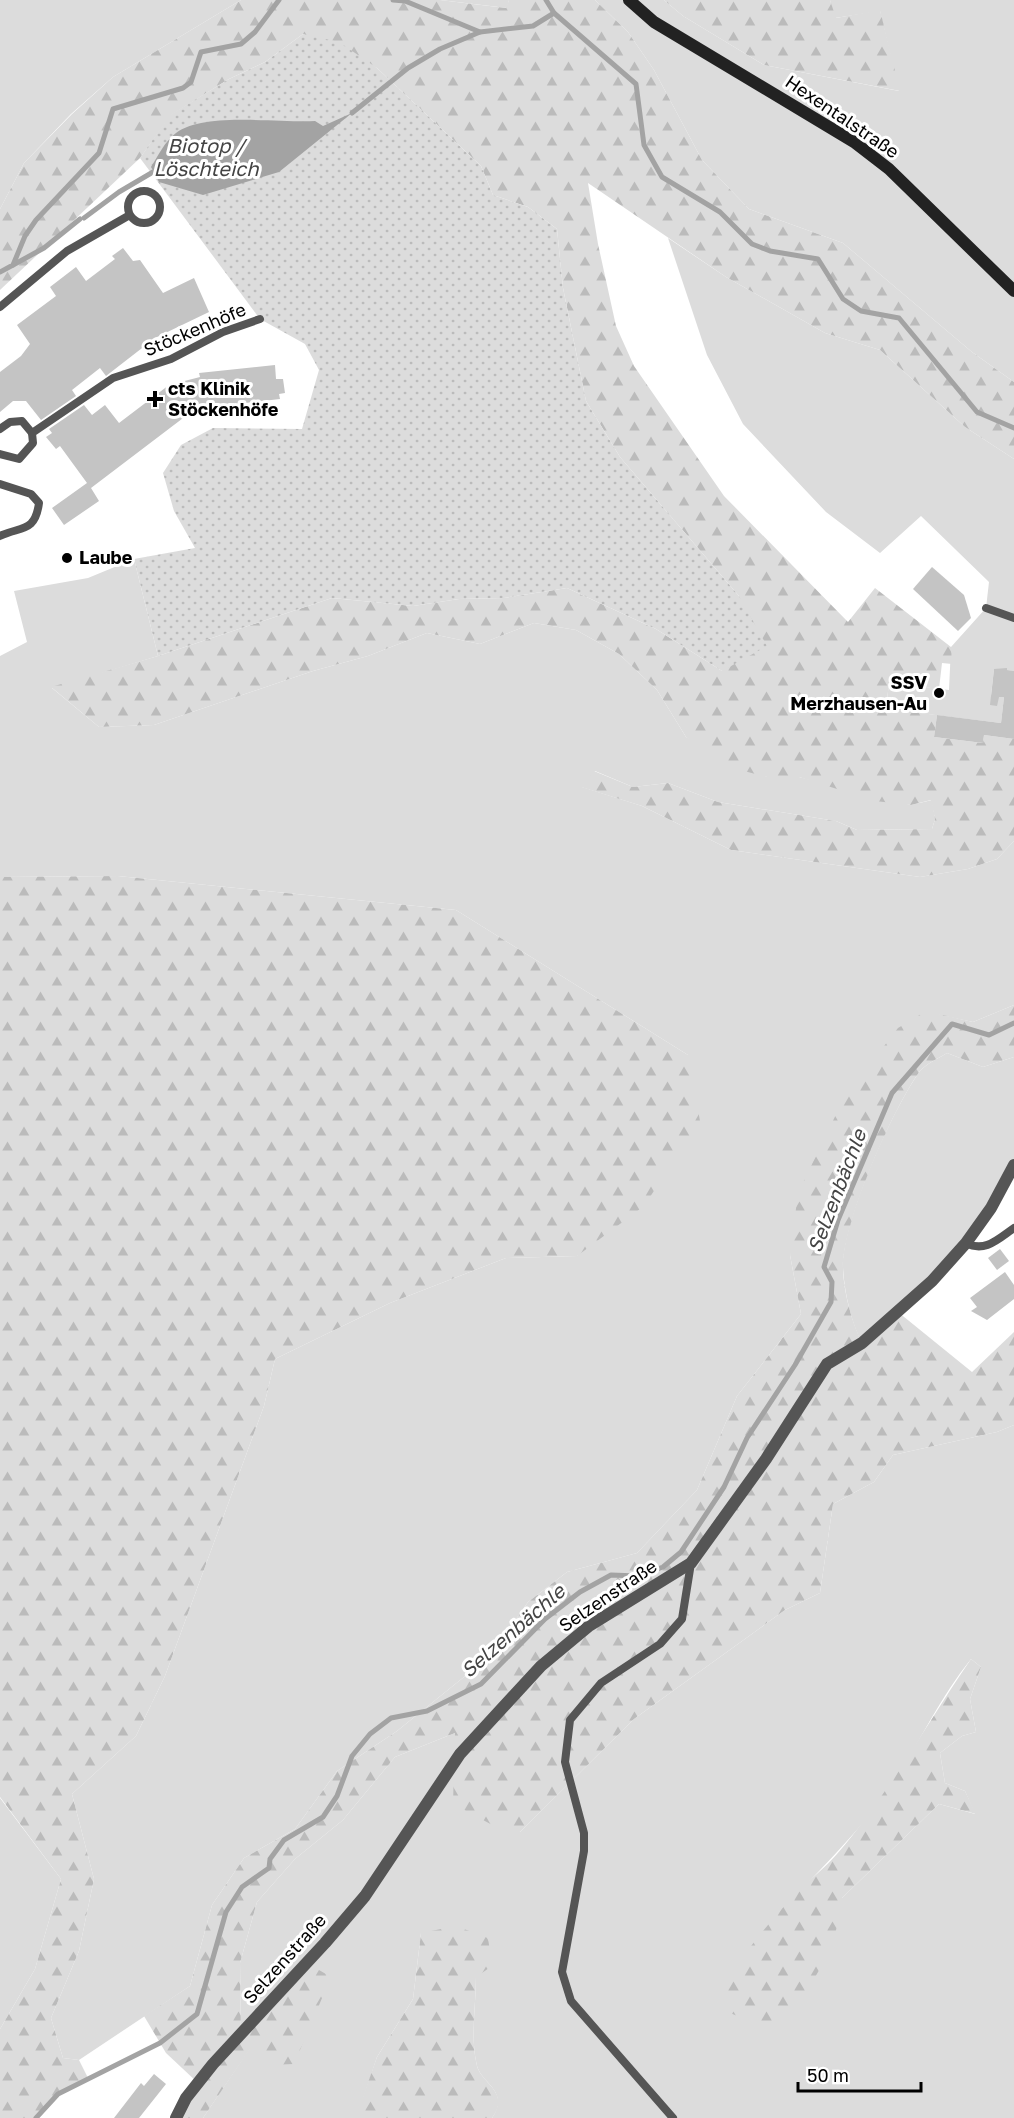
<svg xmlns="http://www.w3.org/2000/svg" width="1014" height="2118" viewBox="0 0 1014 2118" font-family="'Golos Text',sans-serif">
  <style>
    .grass { fill: #dcdcdc; fill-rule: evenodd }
    .forest { fill: url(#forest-firs) }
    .park { fill: url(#park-dots) }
    .water { fill: #a3a3a3 }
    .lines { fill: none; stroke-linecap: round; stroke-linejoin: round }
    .stream { stroke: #a3a3a3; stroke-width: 5 }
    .building { fill: #c4c4c4 }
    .lane { stroke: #555; stroke-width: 8 }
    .street { stroke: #555; stroke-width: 12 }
    .secondary { stroke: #222; stroke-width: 12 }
    .poi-dot { fill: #000; stroke: #fff; stroke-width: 2 }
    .labels { text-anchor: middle; stroke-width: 6; stroke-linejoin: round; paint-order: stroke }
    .street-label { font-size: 18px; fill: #000; stroke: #fff }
    .poi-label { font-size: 18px; font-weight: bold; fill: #000; stroke: #fff; text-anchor: start }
    .water-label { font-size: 20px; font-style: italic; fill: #444; stroke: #fff }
  </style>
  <defs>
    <pattern id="forest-firs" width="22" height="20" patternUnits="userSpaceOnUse" patternTransform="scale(1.5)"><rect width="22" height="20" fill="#dcdcdc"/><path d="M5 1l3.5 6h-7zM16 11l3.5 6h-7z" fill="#bbb"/></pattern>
    <pattern id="park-dots" width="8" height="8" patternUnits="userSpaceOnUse" patternTransform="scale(1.5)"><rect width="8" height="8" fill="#dcdcdc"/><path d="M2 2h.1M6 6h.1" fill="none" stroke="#bbb" stroke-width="1.8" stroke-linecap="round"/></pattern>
  </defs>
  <rect width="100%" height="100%" fill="#fff"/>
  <g class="grass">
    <polygon points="0,0 241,0 113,77 71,114 24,163 0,209"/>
    <polygon points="440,0 509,0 507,8"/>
    <polygon points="595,0 664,0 683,16 764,65 899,91 880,11 835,18 830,0 1014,0 1014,382 972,352 843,243 749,209 702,160 654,70 628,32"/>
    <polygon points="668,238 726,277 825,333 880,350 965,427 1014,459 1014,671 994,669 991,695 1004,697 1001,723 886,709 889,683 949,690 951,647 986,608 989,582 921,516 880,553 826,512 743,424 707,355"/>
    <polygon points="134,559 158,656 52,688 99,727 154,725 313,671 368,656 427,633 480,644 534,623 576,630 619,654 657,690 686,737 767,777 799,777 911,805 932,800 935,819 932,829 857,830 836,821 718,802 668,783 633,787 595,771 582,787 642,806 731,850 920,877 968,869 997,859 1014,841 1014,1005 973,1022 926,1012 790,1255 801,1314 737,1396 697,1490 637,1553 567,1572 528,1602 490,1656 397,1731 337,1771 295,1829 244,1858 212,1905 190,1986 79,2060 63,2058 51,2018 79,1951 94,1879 72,1794 136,1736 165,1676 264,1406 275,1359 390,1303 506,1258 577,1256 688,1055 456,910 118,876 0,877 0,656 27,642 14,591 88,578"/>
    <path d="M947 1053 983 1067 1014 1057V1165L966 1244 862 1343C851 1322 844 1291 843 1267 842 1222 893 1108 920 1071 926 1064 939 1058 947 1053Z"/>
    <path d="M1014 1425V2118H492C510 2091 482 2084 477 2066 470 2037 476 2006 476 1977L421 1933 413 1999 377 2057 359 2111V2118H203L250 2048 241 2034 240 1963 257 1902 295 1859 343 1820 395 1757 455 1733 520 1832 634 1719 785 1610 820 1593 833 1504 874 1482 893 1455 997 1432ZM971 1659 981 1667 970 1699 976 1732 962 1736 940 1753 945 1783 965 1791 975 1814 939 1804 842 1898 770 1925C810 1877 858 1836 893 1783 920 1742 940 1697 971 1659Z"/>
    <polygon points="0,1798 61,1879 35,1969 0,2029"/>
  </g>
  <g class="forest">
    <polygon points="241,0 440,0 506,8 509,0 595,0 628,32 654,70 702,160 749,209 843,243 972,352 1014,382 1014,459 965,427 880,350 825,333 726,277 588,183 598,244 616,326 634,366 724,496 848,622 875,588 951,647 952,664 942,663 939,689 889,683 886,709 937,715 934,737 983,743 984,735 1014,739 1014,841 997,859 968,869 920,877 731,850 642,806 581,787 594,771 633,787 668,783 718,802 836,821 857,830 932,829 935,819 931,800 911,805 875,801 799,777 767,777 725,766 686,737 657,690 619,654 576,630 534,623 480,644 427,633 368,656 313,671 154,725 99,727 51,687 158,656 332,598 413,606 459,599 504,598 567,588 656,629 722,671 739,596 620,457 586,401 563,288 557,229 528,207 493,195 481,166 377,68 303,34 265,62 229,79 171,115 140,158 0,290 0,209 24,163 72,114 113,77"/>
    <polygon points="664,0 830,0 836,18 880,10 900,91 764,65 683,16"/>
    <polygon points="118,876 456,910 688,1055 700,1121 644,1206 577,1256 506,1258 390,1303 275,1359 264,1406 165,1676 136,1736 72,1794 94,1879 79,1951 51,2018 63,2058 79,2060 88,2078 58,2094 36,2118 0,2118 0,2029 35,1969 61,1879 0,1797 0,877"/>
    <path d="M1014 1005V1057L983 1067 947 1053C939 1058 926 1064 920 1071 893 1108 843 1222 843 1267 843 1289 852 1324 862 1342L898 1312 972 1372 1014 1332V1425L997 1432 893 1455 874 1482 833 1504 820 1593 785 1610 634 1719 520 1832 498 1828 453 1804 455 1733 395 1757 343 1820 295 1859 257 1902 240 1963 241 2033 307 1963 331 1977 294 2064 267 2065 250 2049 203 2118H176L198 2083 166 2053 144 2016 190 1986 212 1905 244 1858 295 1829 337 1771 397 1731 490 1656 528 1602 567 1572 637 1553 697 1490 737 1396 801 1314 790 1255 798 1193 844 1098 898 1028 926 1011 973 1022Z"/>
    <path d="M971 1659 981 1667 970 1699 976 1732 962 1736 940 1753 945 1783 965 1791 976 1814 939 1804 842 1898 841 1915 827 1957 796 2009 768 2028 730 2013 720 1993C741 1955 768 1924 797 1892 810 1879 825 1868 837 1854 889 1794 926 1724 971 1659Z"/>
    <path d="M456 1926 488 1938 492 1966 476 1977C476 2006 470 2037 477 2066 482 2084 511 2092 492 2118H359L358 2111 377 2057 413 1999 421 1933Z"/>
  </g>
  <polygon class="park" points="303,34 339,42 377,68 481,166 493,195 528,207 557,229 563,288 586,401 620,457 739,596 767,646 722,671 656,629 567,588 504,598 459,599 413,606 332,598 158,656 134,559 195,548 174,511 163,473 181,445 213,428 302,429 319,370 305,344 260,319 140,158 170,115 229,79 265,62"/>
  <path class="water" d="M352 113 279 172 203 195 159 182 151 167C158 156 165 141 176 133 204 112 280 123 315 121L323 126Z"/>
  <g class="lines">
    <g class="stream">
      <polyline points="393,0 405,1 480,32 533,26 554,13 636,84 644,145 662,177 720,212 752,244 770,251 818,259 843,299 861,311 899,318 977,412 1014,428"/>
      <polyline points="546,0 554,13"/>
      <polyline points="352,113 408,68 440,49 480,32"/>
      <polyline points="84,218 119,192 153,172"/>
      <polyline points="13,265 44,248 80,219"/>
      <polyline points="0,272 13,265 25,236 36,220 99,153 113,109 183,88 191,82 201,52 241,44 255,32 279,0"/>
      <polyline points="36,2118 58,2094 160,2043 197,2014 226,1912 242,1887 269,1868 270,1859 284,1840 323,1817 337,1796 352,1756 370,1734 391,1718 427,1711 481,1684 545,1619 580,1592 611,1575 638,1576 663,1567 681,1552 724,1487 747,1438 795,1365 831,1302 832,1282 824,1267 838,1220 892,1093 952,1024 989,1035 1014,1023"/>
    </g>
  </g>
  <g class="building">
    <polygon points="123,248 133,261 140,260 163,293 194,278 209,312 155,338 106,376 100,368 72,390 76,396 41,420 26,401 13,401 0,412 0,372 21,356 30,344 17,325 56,296 50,287 76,267 86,281 115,259 112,256"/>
    <polygon points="275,365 276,379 283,379 285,393 279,394 280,399 195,409 91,488 99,501 64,525 52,508 87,483 60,446 56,449 46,437 52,433 49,429 84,405 92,415 105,405 119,423 169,385 200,377 199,373"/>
    <polygon points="932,567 964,595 971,618 958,631 913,589"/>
    <polygon points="1007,668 1007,670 1014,671 1014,739 984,735 983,743 934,737 937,715 1001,723 1004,697 999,697 997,706 990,705 994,669"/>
    <polygon points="1000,1249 1009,1261 997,1270 988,1258"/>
    <polygon points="1005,1272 1014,1285 1014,1299 987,1320 971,1311 977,1307 970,1298"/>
    <polygon points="154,2074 166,2084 139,2118 114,2118 141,2083 144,2086"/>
  </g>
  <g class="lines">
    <g class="lane">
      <circle cx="144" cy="207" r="16"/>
      <polyline points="0,307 67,251 128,216"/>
      <polyline points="0,429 10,422 22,421 32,433"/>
      <polyline points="0,454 19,459 33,443 32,433 113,378 171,359 223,332 260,319"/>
      <path d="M0 484 31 494 39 503C35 533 21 526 0 536"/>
      <polyline points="986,608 1014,618"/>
      <path d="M966 1243C985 1253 998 1239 1014 1228"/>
      <polyline points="673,2118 571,2001 562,1972 584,1851 584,1833 565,1762 570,1720 601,1683 660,1644 682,1619 691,1563"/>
    </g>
    <polyline class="street" points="176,2118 186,2098 213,2064 325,1943 365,1896 460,1754 541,1666 589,1626 691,1563 766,1459 827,1364 862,1343 932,1281 966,1243 991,1208 1014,1165"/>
    <polyline class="secondary" points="629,0 654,22 854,142 889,169 1014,291"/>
  </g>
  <g class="poi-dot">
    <path d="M152 390h6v6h6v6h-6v6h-6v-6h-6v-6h6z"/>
    <circle cx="67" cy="558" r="6"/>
    <circle cx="939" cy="693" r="6"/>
  </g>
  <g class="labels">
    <g class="street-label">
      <text transform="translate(842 117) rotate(34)" y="6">Hexentalstraße</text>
      <text transform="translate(195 330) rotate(-23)" y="6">Stöckenhöfe</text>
      <text transform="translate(608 1596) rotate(-34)" y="6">Selzenstraße</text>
      <text transform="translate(285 1959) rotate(-48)" y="6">Selzenstraße</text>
    </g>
    <g class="poi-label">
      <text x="168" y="395">cts Klinik<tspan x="168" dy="21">Stöckenhöfe</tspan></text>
      <text x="79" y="564">Laube</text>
      <text x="927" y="689" text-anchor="end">SSV<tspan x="927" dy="21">Merzhausen-Au</tspan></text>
    </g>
    <g class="water-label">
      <text x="206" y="153">Biotop /<tspan x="206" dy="23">Löschteich</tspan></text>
      <text transform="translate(837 1191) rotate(-69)" y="7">Selzenbächle</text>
      <text transform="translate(513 1631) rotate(-41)" y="7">Selzenbächle</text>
    </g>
  </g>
  <path d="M798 2082v9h123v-9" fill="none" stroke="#000000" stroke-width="3"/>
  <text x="807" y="2082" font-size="18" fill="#000000" stroke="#ffffff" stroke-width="4.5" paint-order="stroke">50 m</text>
</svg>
